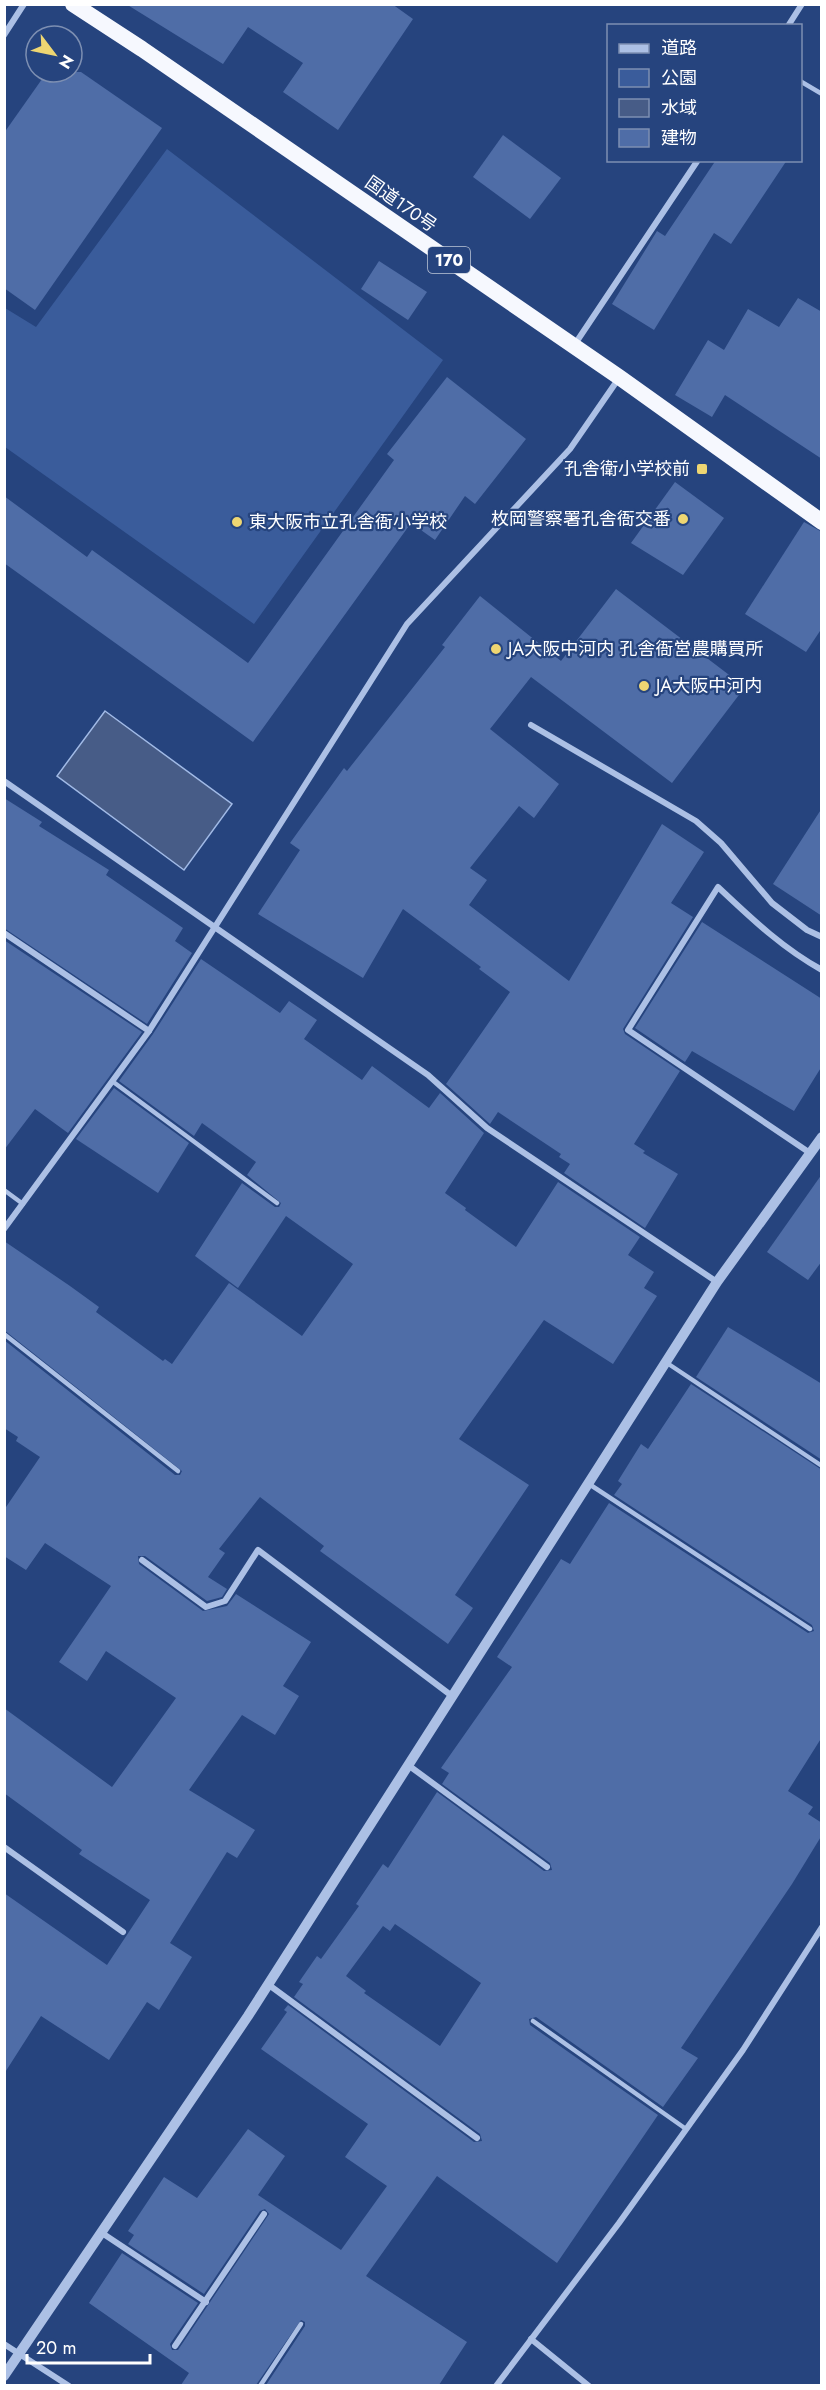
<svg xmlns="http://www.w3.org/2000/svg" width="826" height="2390" viewBox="0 0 826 2390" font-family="Jost,'Noto Sans JP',sans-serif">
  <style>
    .green { fill: #3a5c9b }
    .water { fill: #475c87; stroke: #a1bae6; stroke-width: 1.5 }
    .building { fill: #4f6da7; fill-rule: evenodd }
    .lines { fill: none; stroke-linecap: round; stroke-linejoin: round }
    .service { stroke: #acc0e5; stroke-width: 4.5 }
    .minor { stroke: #acc0e5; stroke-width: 6 }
    .tertiary { stroke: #acc0e5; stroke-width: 10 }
    .trunk { stroke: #f6f8fe; stroke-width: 16 }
    .poi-dot { fill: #eed672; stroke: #26447e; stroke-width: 2 }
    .labels { text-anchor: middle; stroke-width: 4.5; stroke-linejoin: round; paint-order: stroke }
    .shield { fill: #26447e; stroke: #bec7d8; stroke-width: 1.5 }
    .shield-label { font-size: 16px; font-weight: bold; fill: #fff }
    .street-label { font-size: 18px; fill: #fff; stroke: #26447e }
    .poi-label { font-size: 18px; fill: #fff; stroke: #26447e; text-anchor: start }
  </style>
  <rect width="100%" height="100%" fill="#26447e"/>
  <polygon class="green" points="167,149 443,360 254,624 5,447 5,308 36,327"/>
  <polygon class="water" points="105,711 232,804 184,870 57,776"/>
  <g class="building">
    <polygon points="126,4 392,4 413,19 338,130 283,92 303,63 248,27 223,64"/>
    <polygon points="47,72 81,72 162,128 35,310 4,288 4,133"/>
    <polygon points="503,135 561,178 530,219 473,177"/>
    <polygon points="716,160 787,160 731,244 714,233 654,330 612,304 657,231 665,236"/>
    <polygon points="379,261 427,292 408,320 361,289"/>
    <polygon points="798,298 822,312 822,459 725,395 712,417 675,395 708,340 724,350 748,309 779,327"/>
    <polygon points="447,377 526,439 475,504 465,496 435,540 411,523 253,742 4,563 4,496 87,557 92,550 248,663 394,460 387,454"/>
    <polygon points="675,482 724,518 683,575 631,543"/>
    <polygon points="804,522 822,532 822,628 806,652 745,614"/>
    <polygon points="616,589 745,687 672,783 531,677 490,729 559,784 534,818 519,806 470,868 487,880 469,905 569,981 662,824 704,852 671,903 693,917 623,1029 625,1034 680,1071 634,1144 645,1151 643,1153 678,1174 645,1228 564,1173 570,1164 559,1157 561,1154 498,1112 490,1124 446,1084 510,992 479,969 481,967 403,909 363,978 258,914 300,850 290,843 344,768 347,771 445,647 442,645 480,596 561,661"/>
    <polygon points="4,798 42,822 39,826 109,870 106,875 183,928 175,941 192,953 147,1024 4,928"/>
    <polygon points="822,808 822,916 773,884"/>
    <polygon points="702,922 822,999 822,1066 794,1111 692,1051 685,1062 635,1028"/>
    <polygon points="4,940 142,1032 68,1133 35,1109 4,1150"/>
    <polygon points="201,959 280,1013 289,1001 317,1020 304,1039 362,1080 372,1066 429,1108 440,1093 484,1133 445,1193 466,1208 465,1210 516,1247 558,1182 640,1237 628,1255 654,1272 644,1288 657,1296 613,1364 544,1320 459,1439 529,1485 455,1595 473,1608 448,1644 320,1551 324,1546 260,1497 219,1549 225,1553 208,1577 227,1589 222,1597 207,1601 145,1556 138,1556 139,1564 203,1611 227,1606 236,1594 311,1642 283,1686 299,1696 275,1735 242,1715 189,1790 255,1830 237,1858 227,1852 170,1943 192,1957 159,2010 147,2002 109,2060 41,2016 4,2074 4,1893 107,1965 150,1900 79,1854 82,1850 4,1793 4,1708 112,1787 176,1698 106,1651 87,1681 59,1662 111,1586 45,1543 26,1570 4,1556 4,1510 40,1457 16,1441 18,1437 4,1428 4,1340 175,1475 180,1475 182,1471 4,1330 4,1241 70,1286 99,1307 96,1312 163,1361 165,1359 172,1364 229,1283 302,1336 353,1264 286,1216 238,1288 195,1256 242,1183 275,1207 279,1207 281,1203 247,1175 256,1162 202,1123 194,1136 119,1081 153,1034"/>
    <polygon points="114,1088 189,1143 158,1193 76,1139"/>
    <polygon points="822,1174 822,1261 808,1280 767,1252"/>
    <polygon points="728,1327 822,1384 822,1460 696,1377"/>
    <path d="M691 1384 822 1470V1737L788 1791 813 1807 808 1814 822 1823V1835L792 1884 681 2048 698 2058 663 2107 536 2017 529 2019 530 2025 658 2115 557 2263 437 2176 366 2276 467 2342 439 2385H266L305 2326V2322L301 2320 256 2385H181L189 2373 89 2303 122 2253 198 2303 170 2344 172 2350H178L269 2214 265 2209 260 2211 204 2294 128 2244 134 2235 128 2231 164 2177 197 2198 248 2129 285 2156 258 2195 341 2250 387 2186 345 2157 368 2124 261 2049 287 2012 284 2010 288 2005 474 2142 482 2141 480 2134 294 1997 303 1984 299 1982 317 1956 321 1959 359 1906 356 1904 383 1864 388 1868 437 1792 544 1871 552 1870 550 1863 442 1784 449 1773 441 1768 512 1667 497 1657 561 1559 570 1564 609 1503 808 1633 814 1631 812 1625 614 1495 622 1484 618 1481 641 1444 648 1449ZM395 1924 481 1983 440 2046 364 1993 366 1991 346 1976 383 1926 390 1931Z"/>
  </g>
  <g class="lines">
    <g class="service">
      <polyline points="800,81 822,94"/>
      <polyline points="112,1081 277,1203"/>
      <polyline points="4,1190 23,1204"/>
      <polyline points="4,1334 178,1471"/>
      <polyline points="667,1363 822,1466"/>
      <polyline points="589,1484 810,1629"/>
      <polyline points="533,2021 686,2129"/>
      <polyline points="260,2386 301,2324"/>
    </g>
    <g class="minor">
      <polyline points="788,26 802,4"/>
      <polyline points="4,35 24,4"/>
      <polyline points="575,344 698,160"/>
      <polyline points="531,725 696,821 721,843 772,903 807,930 822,937"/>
      <polyline points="4,781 428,1075 487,1128 717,1282"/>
      <polyline points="4,933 149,1031"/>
      <path d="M810 1153 628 1030 718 887C751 918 782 948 822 970"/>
      <polyline points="4,1229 149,1031 407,624 570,449 619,378"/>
      <polyline points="142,1560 206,1607 225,1601 258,1550 452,1696"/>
      <polyline points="408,1765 547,1867"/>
      <polyline points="4,1847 123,1932"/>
      <polyline points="269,1985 477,2138"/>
      <polyline points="102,2233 206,2302"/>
      <polyline points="531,2339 589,2386"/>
      <polyline points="4,2344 69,2386"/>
      <polyline points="175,2346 264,2214"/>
      <polyline points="496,2386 619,2223 743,2050 822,1927"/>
    </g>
    <polyline class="tertiary" points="4,2376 248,2016 717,1282 822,1137"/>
    <polyline class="trunk" points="73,4 142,49 619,377 822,522"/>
  </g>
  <g class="poi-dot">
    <rect x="696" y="463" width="12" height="12" rx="3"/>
    <circle cx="683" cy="519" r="6"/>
    <circle cx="237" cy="522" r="6"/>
    <circle cx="496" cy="649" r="6"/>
    <circle cx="644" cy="686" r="6"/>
  </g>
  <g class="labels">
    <rect class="shield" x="428" y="247" width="42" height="26" rx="4.5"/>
    <g class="shield-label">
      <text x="449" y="266">170</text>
    </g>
    <g class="street-label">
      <text transform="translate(401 204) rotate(35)" y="6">国道170号</text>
    </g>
    <g class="poi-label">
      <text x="690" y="475" text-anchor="end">孔舎衛小学校前</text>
      <text x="671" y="525" text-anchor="end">枚岡警察署孔舎衙交番</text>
      <text x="249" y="528">東大阪市立孔舎衙小学校</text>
      <text x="508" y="655">JA大阪中河内 孔舎衙営農購買所</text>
      <text x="656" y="692">JA大阪中河内</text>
    </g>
  </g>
  <rect width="826" height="2390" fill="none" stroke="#ffffff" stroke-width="12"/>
  <rect x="607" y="24" width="195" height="138" fill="#26447e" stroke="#7d8fb2" stroke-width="1.5"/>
  <rect x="619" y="44" width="30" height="9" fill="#acc0e5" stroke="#7d8fb2" stroke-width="1.5"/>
  <text x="661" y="54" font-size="18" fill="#ffffff">道路</text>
  <rect x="619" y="69" width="30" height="18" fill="#3a5c9b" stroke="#7d8fb2" stroke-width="1.5"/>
  <text x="661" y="84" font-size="18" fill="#ffffff">公園</text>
  <rect x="619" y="99" width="30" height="18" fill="#475c87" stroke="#7d8fb2" stroke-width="1.5"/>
  <text x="661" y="114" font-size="18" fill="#ffffff">水域</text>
  <rect x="619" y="129" width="30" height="18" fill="#4f6da7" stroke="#7d8fb2" stroke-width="1.5"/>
  <text x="661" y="144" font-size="18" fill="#ffffff">建物</text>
  <g transform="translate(54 54) rotate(122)"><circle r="28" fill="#26447e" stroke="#7d8fb2" stroke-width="1.5"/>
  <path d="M0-4.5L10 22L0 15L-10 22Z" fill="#eed672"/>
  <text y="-9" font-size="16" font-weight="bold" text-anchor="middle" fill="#ffffff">N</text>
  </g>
  <path d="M27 2354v9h123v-9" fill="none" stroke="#ffffff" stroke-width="3"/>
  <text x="36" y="2354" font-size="18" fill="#ffffff" stroke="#26447e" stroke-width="4.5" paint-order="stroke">20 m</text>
</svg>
